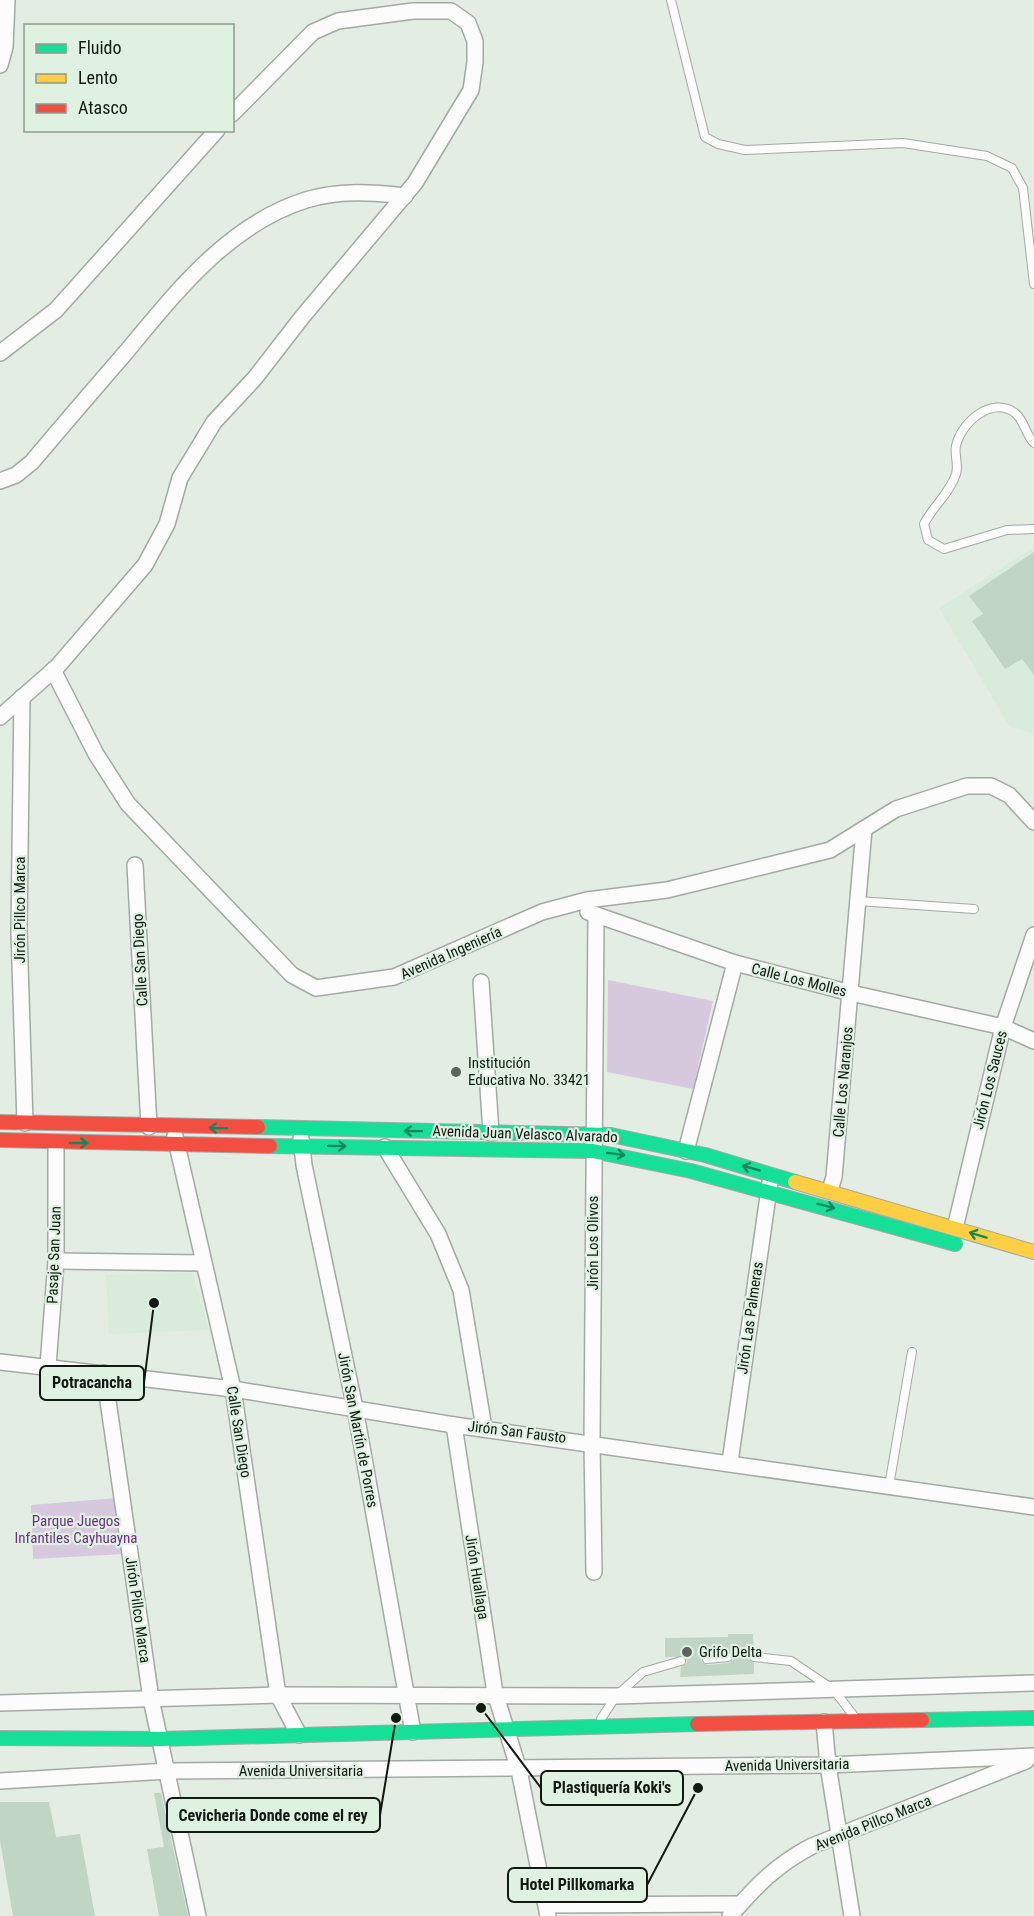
<svg xmlns="http://www.w3.org/2000/svg" width="1034" height="1916" viewBox="0 0 1034 1916" font-family="'Roboto Condensed',sans-serif">
  <style>
    .built { fill: #d9ebda }
    .green { fill: #d6c9de }
    .building { fill: #c1d5c4; fill-rule: evenodd }
    .lines { fill: none; stroke-linecap: round; stroke-linejoin: round }
    .lane-casing { stroke: #a3aaa4; stroke-width: 10 }
    .street-casing { stroke: #a3aaa4; stroke-width: 18 }
    .fast-casing { stroke: #a3aaa4; stroke-width: 16 }
    .slow-casing { stroke: #a3aaa4; stroke-width: 16 }
    .jam-casing { stroke: #a3aaa4; stroke-width: 16 }
    .lane { stroke: #fbfcfb; stroke-width: 8 }
    .street { stroke: #fbfcfb; stroke-width: 15 }
    .fast { stroke: #16e098; stroke-width: 14 }
    .slow { stroke: #ffcf43; stroke-width: 14 }
    .jam { stroke: #f24e42; stroke-width: 14 }
    .oneway { stroke: #14865c }
    .poi-dot { fill: #5b635c; stroke: #dff1e0; stroke-width: 2 }
    .labels { text-anchor: middle; stroke-width: 4.5; stroke-linejoin: round; paint-order: stroke }
    .street-label { font-size: 15px; fill: #121913; stroke: #dff1e0 }
    .poi-label { font-size: 15px; fill: #121913; stroke: #dff1e0; text-anchor: start }
    .park-label { font-size: 15px; fill: #6f2f85; stroke: #dff1e0 }
    .leader { fill: none; stroke: #121913; stroke-width: 2 }
    .callout-dot { fill: #121913; stroke: #dff1e0; stroke-width: 2 }
    .callout { fill: #dff1e0; stroke: #121913; stroke-width: 2 }
    .callout-label { font-size: 16px; text-anchor: middle; font-weight: bold; fill: #121913 }
  </style>
  <rect width="100%" height="100%" fill="#e3ede4"/>
  <g class="built">
    <polygon points="1034,547 1034,734 1010,727 939,608"/>
    <polygon points="192,1273 209,1330 109,1334 106,1275"/>
  </g>
  <g class="green">
    <polygon points="608,980 713,1001 693,1089 607,1072"/>
    <polygon points="117,1498 125,1554 33,1559 31,1505"/>
  </g>
  <g class="building">
    <polygon points="1034,552 1034,675 1022,659 1005,669 972,621 983,614 969,596"/>
    <path d="M728 1634H753L754 1651 748 1657 754 1663V1674L680 1677 681 1667 687 1663 686 1657H665V1638L728 1637ZM731 1652 734 1659 729 1663 707 1665 701 1660 706 1653Z"/>
    <polygon points="154,1793 161,1793 188,1916 159,1916 147,1849 164,1847"/>
    <polygon points="0,1802 49,1802 56,1837 80,1834 95,1916 13,1916 0,1841"/>
  </g>
  <g class="lines">
    <defs>
      <g id="lane">
        <polyline points="671,0 705,137 718,144 745,150 903,143 987,156 1012,168 1023,188 1034,284"/>
        <path d="M1034 443C1025 434 1025 421 1015 413 992 396 961 422 956 446 954 455 959 465 956 474 950 493 933 506 924 524L928 540 944 549 1007 530 1034 529"/>
        <polyline points="858,901 974,909"/>
        <polyline points="889,1486 912,1352"/>
        <polyline points="754,1657 791,1661 834,1690 853,1715"/>
        <polyline points="707,1659 728,1657"/>
        <polyline points="601,1719 616,1696 643,1672 681,1661"/>
      </g>
      <g id="street">
        <polyline points="0,65 5,47 7,0"/>
        <polyline points="0,353 56,310 217,130"/>
        <path d="M0 481 16 475 32 462C63 425 95 388 127 351 176 292 229 224 306 200 339 190 371 192 405 196"/>
        <polyline points="53,670 96,754 128,804 292,975 316,988 394,977 542,912 587,900 667,890 830,850 896,809 967,786 991,786 1009,795 1034,822"/>
        <polyline points="22,697 19,931 25,1123"/>
        <polyline points="0,717 57,667 145,565 167,524 180,478 214,422 255,378 303,316 415,183 471,90 475,62 475,41 468,23 451,11 413,11 338,21 313,32 232,114"/>
        <polyline points="135,865 149,1127"/>
        <polyline points="588,912 735,963 851,993 1003,1027 1034,1041"/>
        <polyline points="481,982 491,1133"/>
        <polyline points="175,1136 233,1389 278,1695 299,1735"/>
        <polyline points="301,1138 304,1165 355,1408 413,1732"/>
        <polyline points="385,1147 438,1234 461,1290 484,1428"/>
        <polyline points="686,1151 735,963"/>
        <polyline points="830,1190 834,1177 864,829"/>
        <polyline points="955,1228 1003,1027 1034,935"/>
        <polyline points="56,1261 203,1263"/>
        <polyline points="0,1362 233,1389 454,1425 1034,1507"/>
        <polyline points="48,1366 56,1261 56,1143"/>
        <polyline points="104,1373 151,1699 198,1916"/>
        <polyline points="454,1425 495,1693 519,1770 548,1916"/>
        <polyline points="730,1462 770,1182"/>
        <polyline points="594,1572 592,1442 596,915"/>
        <polyline points="0,1703 278,1695 616,1696 1034,1683"/>
        <polyline points="824,1722 828,1765 852,1916"/>
        <polyline points="0,1781 168,1771 828,1765 1034,1756"/>
        <polyline points="546,1905 740,1904"/>
        <path d="M730 1916C756 1886 776 1865 812 1846L1026 1761"/>
      </g>
      <g id="fast">
        <polyline points="258,1127 611,1135 705,1155 795,1182"/>
        <polyline points="270,1146 593,1151 691,1171 955,1244"/>
        <polyline points="922,1720 1034,1718"/>
        <polyline points="0,1738 160,1739 697,1724"/>
      </g>
      <polyline id="slow" points="795,1182 1034,1252"/>
      <g id="jam">
        <polyline points="0,1122 258,1127"/>
        <polyline points="0,1140 270,1146"/>
        <polyline points="697,1724 922,1720"/>
      </g>
    </defs>
    <use href="#lane" class="lane-casing"/>
    <use href="#street" class="street-casing"/>
    <use href="#fast" class="fast-casing"/>
    <use href="#slow" class="slow-casing"/>
    <use href="#jam" class="jam-casing"/>
    <use href="#lane" class="lane"/>
    <use href="#street" class="street"/>
    <use href="#fast" class="fast"/>
    <use href="#slow" class="slow"/>
    <use href="#jam" class="jam"/>
  </g>
  <defs><path id="oneway-shaft" d="M-6 0H5M1.5-3L5.5 0L1.5 3" fill="none" stroke-width="1.6" stroke-linecap="round" stroke-linejoin="round" transform="scale(1.5)"/></defs>
  <g class="oneway">
    <use href="#oneway-shaft" transform="translate(218 1128) rotate(-179)"/>
    <use href="#oneway-shaft" transform="translate(413 1131) rotate(-179)"/>
    <use href="#oneway-shaft" transform="translate(79 1143)"/>
    <use href="#oneway-shaft" transform="translate(337 1146) rotate(1)"/>
    <use href="#oneway-shaft" transform="translate(616 1154) rotate(7)"/>
    <use href="#oneway-shaft" transform="translate(751 1168) rotate(-164)"/>
    <use href="#oneway-shaft" transform="translate(826 1206) rotate(15)"/>
    <use href="#oneway-shaft" transform="translate(978 1235) rotate(-163)"/>
  </g>
  <g class="poi-dot">
    <circle cx="456" cy="1072" r="6"/>
    <circle cx="687" cy="1652" r="6"/>
  </g>
  <g class="labels">
    <g class="street-label">
      <text transform="translate(20 910) rotate(-90)" y="5">Jirón Pillco Marca</text>
      <text transform="translate(451 953) rotate(-24)" y="5">Avenida Ingeniería</text>
      <text transform="translate(140 960) rotate(-93)" y="5">Calle San Diego</text>
      <text transform="translate(799 980) rotate(14)" y="5">Calle Los Molles</text>
      <text transform="translate(990 1080) rotate(-76)" y="5">Jirón Los Sauces</text>
      <text transform="translate(843 1082) rotate(-85)" y="5">Calle Los Naranjos</text>
      <text transform="translate(525 1134) rotate(2)" y="5">Avenida Juan Velasco Alvarado</text>
      <text transform="translate(593 1243) rotate(-90)" y="5">Jirón Los Olivos</text>
      <text transform="translate(54 1255) rotate(-88)" y="5">Pasaje San Juan</text>
      <text transform="translate(750 1318) rotate(-82)" y="5">Jirón Las Palmeras</text>
      <text transform="translate(358 1430) rotate(79)" y="5">Jirón San Martín de Porres</text>
      <text transform="translate(239 1432) rotate(81)" y="5">Calle San Diego</text>
      <text transform="translate(517 1432) rotate(7)" y="5">Jirón San Fausto</text>
      <text transform="translate(477 1577) rotate(81)" y="5">Jirón Huallaga</text>
      <text transform="translate(138 1610) rotate(82)" y="5">Jirón Pillco Marca</text>
      <text transform="translate(787 1765) rotate(-1)" y="5">Avenida Universitaria</text>
      <text x="301" y="1776">Avenida Universitaria</text>
      <text transform="translate(873 1823) rotate(-22)" y="5">Avenida Pillco Marca</text>
    </g>
    <g class="poi-label">
      <text x="468" y="1068">Institución<tspan x="468" dy="17">Educativa No. 33421</tspan></text>
      <text x="699" y="1657">Grifo Delta</text>
    </g>
    <g class="park-label">
      <text x="76" y="1526">Parque Juegos<tspan x="76" dy="17">Infantiles Cayhuayna</tspan></text>
    </g>
  </g>
  <path class="leader" d="M154 1303L144 1383M481 1708L541 1788M396 1718L380 1815M698 1788L647 1885"/>
  <g class="callout-dot">
    <circle cx="154" cy="1303" r="6"/>
    <circle cx="481" cy="1708" r="6"/>
    <circle cx="396" cy="1718" r="6"/>
    <circle cx="698" cy="1788" r="6"/>
  </g>
  <g class="callout">
    <rect x="40" y="1366" width="104" height="34" rx="6"/>
    <rect x="541" y="1771" width="142" height="34" rx="6"/>
    <rect x="167" y="1798" width="213" height="34" rx="6"/>
    <rect x="508" y="1868" width="139" height="34" rx="6"/>
  </g>
  <g class="callout-label">
    <text x="92" y="1388">Potracancha</text>
    <text x="612" y="1793">Plastiquería Koki's</text>
    <text x="273" y="1821">Cevicheria Donde come el rey</text>
    <text x="577" y="1890">Hotel Pillkomarka</text>
  </g>
  <rect x="24" y="24" width="210" height="108" fill="#dff1e0" stroke="#8d9b8e" stroke-width="1.5"/>
  <rect x="36" y="44" width="30" height="9" fill="#16e098" stroke="#8d9b8e" stroke-width="1.5"/>
  <text x="78" y="54" font-size="18" fill="#121913">Fluido</text>
  <rect x="36" y="74" width="30" height="9" fill="#ffcf43" stroke="#8d9b8e" stroke-width="1.5"/>
  <text x="78" y="84" font-size="18" fill="#121913">Lento</text>
  <rect x="36" y="104" width="30" height="9" fill="#f24e42" stroke="#8d9b8e" stroke-width="1.5"/>
  <text x="78" y="114" font-size="18" fill="#121913">Atasco</text>
</svg>
